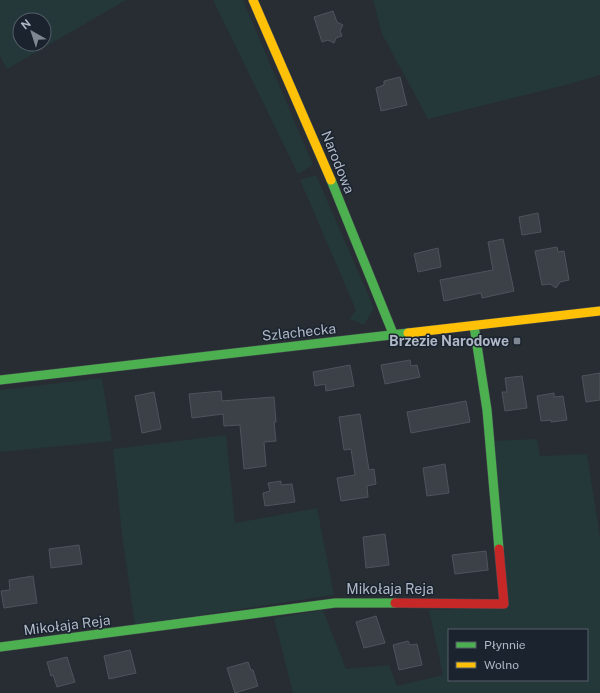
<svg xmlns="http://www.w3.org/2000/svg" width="600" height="693" viewBox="0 0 600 693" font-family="'Public Sans',sans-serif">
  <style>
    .green { fill: #243739; fill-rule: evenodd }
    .building { fill: #3c4147; stroke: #4e545c }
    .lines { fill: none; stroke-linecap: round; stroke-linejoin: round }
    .fast-casing { stroke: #44494e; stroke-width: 10 }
    .slow-casing { stroke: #44494e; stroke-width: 10 }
    .jam-casing { stroke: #44494e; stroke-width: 10 }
    .fast { stroke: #4caf50; stroke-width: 9 }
    .slow { stroke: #ffc107; stroke-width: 9 }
    .jam { stroke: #c62828; stroke-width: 9 }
    .poi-dot { fill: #7f8793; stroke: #1a232e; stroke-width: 1.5 }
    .labels { text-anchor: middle; stroke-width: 3; stroke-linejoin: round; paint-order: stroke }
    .street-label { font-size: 14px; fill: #afb8c6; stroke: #1a232e }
    .poi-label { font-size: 14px; font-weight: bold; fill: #afb8c6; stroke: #1a232e; text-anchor: end }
  </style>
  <rect width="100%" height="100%" fill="#272d33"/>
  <g class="green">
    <path d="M0 0H126L7 69 0 56ZM20 20H44V44H20Z"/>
    <polygon points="213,0 243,0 313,165 298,174"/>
    <polygon points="373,0 600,0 600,75 566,85 428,119 382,34"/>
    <polygon points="316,175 374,308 364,325 350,319 356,310 300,180"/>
    <polygon points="102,378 112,441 0,452 0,390"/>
    <polygon points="226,435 235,523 317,508 334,595 135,625 122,534 113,449"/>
    <path d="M537 439 540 456 587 454 600 537V693H293L274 618 323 610 346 669 389 665 397 686 443 675 429 610 506 608 494 441ZM449 630H587V680H449Z"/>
  </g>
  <g class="building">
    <polygon points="333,11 337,22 343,25 340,31 342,36 336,38 334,43 328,40 322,42 314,17"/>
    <polygon points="400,77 407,105 381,111 376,88 384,85 384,81"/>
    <polygon points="538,213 541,232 522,235 519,217"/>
    <polygon points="503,239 514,291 482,298 481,293 444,301 440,280 493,270 488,242"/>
    <polygon points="557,247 558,252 564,251 569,280 560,282 556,288 550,284 542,285 535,251"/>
    <polygon points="438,248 441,267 418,272 414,254"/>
    <polygon points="410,360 411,366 417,365 420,377 385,384 381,365"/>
    <polygon points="350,365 354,386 326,391 325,384 315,386 313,372"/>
    <polygon points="600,373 600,400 586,402 582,376"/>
    <polygon points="522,376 527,408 505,411 502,392 507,392 505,378"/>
    <polygon points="221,391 222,401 274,397 276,422 274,422 276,441 264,442 266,466 244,469 240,425 224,426 223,414 192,418 189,394"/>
    <polygon points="154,392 161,429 142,433 135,396"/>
    <polygon points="554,393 554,397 563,396 567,420 551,422 551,420 541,421 537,396"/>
    <polygon points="466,401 470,422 411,433 407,412"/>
    <polygon points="360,414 369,470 374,469 376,484 367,486 368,497 341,501 337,478 355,475 351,449 344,450 339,417"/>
    <polygon points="445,464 449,493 427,496 423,468"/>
    <polygon points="281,481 281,485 292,484 295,502 265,506 263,493 270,491 268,483"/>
    <polygon points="385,534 389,565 366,568 363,537"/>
    <polygon points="79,545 82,564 51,568 49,549"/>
    <polygon points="486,551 488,570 455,574 452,555"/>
    <polygon points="33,576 37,603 4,608 1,591 10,590 9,580"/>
    <polygon points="376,616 385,643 364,648 356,622"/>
    <polygon points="408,641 410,645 417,644 422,665 399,670 393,645"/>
    <polygon points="130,650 136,673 109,679 104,656"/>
    <polygon points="67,657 75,682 57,687 53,675 51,676 47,662"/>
    <polygon points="248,662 251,670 253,670 258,686 235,693 227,668"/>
  </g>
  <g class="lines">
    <defs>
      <g id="fast">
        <polyline points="331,180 394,336"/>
        <polyline points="474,326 487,410 499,549"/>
        <polyline points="0,380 408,333"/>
        <polyline points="0,647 335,603 395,603"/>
      </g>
      <g id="slow">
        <polyline points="253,0 331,180"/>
        <polyline points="408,333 600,311"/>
      </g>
      <polyline id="jam" points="395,603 504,604 499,549"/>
    </defs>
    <use href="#fast" class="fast-casing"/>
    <use href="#slow" class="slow-casing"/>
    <use href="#jam" class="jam-casing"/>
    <use href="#fast" class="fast"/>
    <use href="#slow" class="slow"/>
    <use href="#jam" class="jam"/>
  </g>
  <rect class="poi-dot" x="513" y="337" width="8" height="8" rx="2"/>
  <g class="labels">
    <g class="street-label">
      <text transform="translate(338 162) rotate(68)" y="5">Narodowa</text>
      <text transform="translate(299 332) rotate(-6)" y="5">Szlachecka</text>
      <text x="390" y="594">Mikołaja Reja</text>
      <text transform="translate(67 625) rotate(-7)" y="5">Mikołaja Reja</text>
    </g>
    <g class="poi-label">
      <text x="509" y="346">Brzezie Narodowe</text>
    </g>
  </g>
  <rect x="448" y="629" width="140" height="52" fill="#1a232e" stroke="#565f6b"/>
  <rect x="456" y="642" width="20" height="6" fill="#4caf50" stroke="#565f6b"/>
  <text x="484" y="649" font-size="12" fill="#afb8c6">Płynnie</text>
  <rect x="456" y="662" width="20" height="6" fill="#ffc107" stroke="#565f6b"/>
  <text x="484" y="669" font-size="12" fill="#afb8c6">Wolno</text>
  <g transform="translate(32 32) rotate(321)"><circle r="19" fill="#1a232e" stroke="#565f6b"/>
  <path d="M0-3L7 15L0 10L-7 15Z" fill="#7f8793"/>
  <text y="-6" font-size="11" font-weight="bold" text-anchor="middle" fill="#afb8c6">N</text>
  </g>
</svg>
